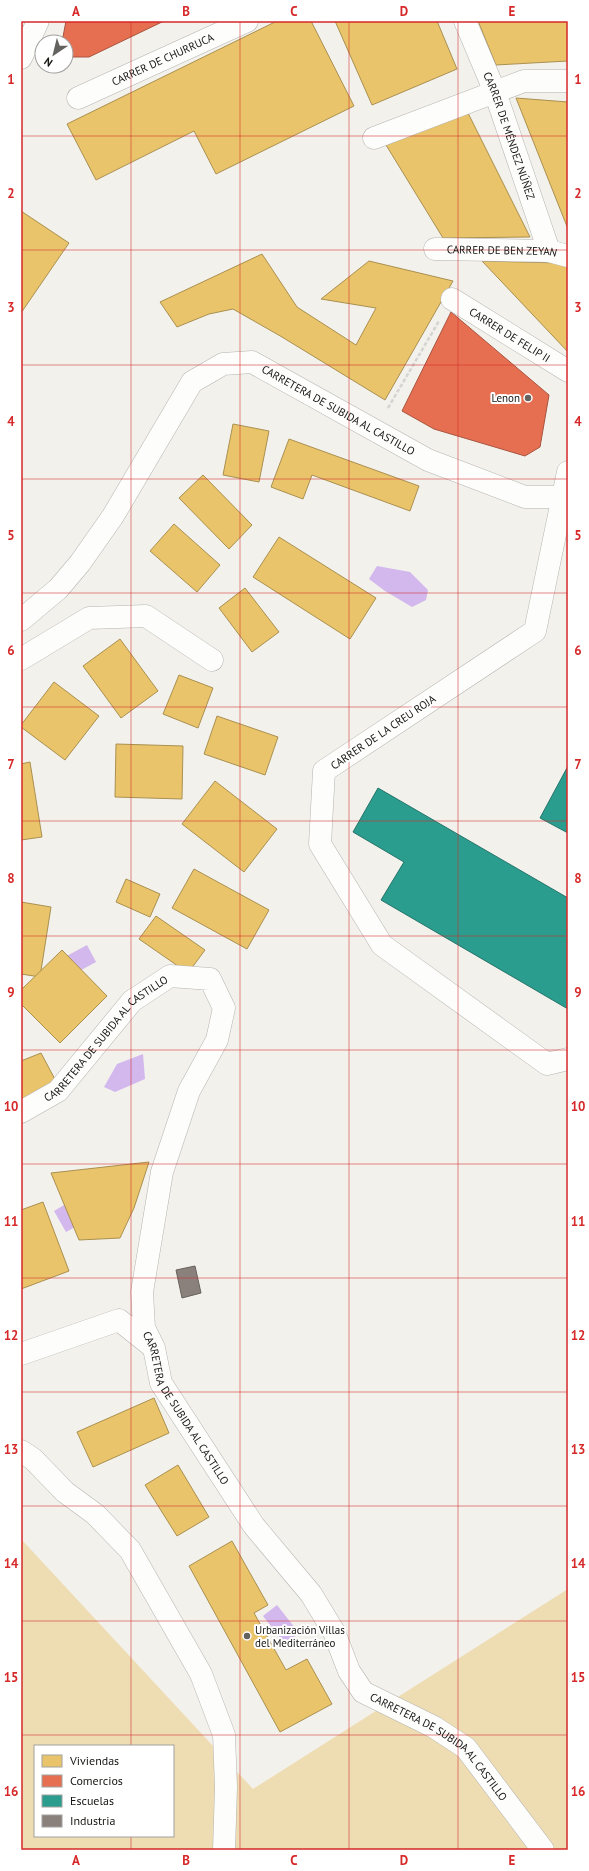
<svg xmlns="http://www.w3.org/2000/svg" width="589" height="1871" viewBox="0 0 589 1871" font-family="'PT Sans',sans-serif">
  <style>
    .green { fill: #eedcb3; fill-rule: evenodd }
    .water { fill: #d2b8ed }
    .homes { fill: #e9c46a; stroke: #aa9050 }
    .shops { fill: #e76f51; stroke: #a8543e }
    .schools { fill: #2a9d8f; stroke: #24746a }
    .industry { fill: #8a817c; stroke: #67615c }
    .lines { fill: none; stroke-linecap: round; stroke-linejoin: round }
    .minor-casing { stroke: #b5b4b0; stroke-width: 23 }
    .path { stroke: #d4d4d2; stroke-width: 2.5; stroke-dasharray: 4 2; stroke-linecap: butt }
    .minor { stroke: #fdfdfc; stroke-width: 22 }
    .grid { fill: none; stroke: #d62828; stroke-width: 1; stroke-opacity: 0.55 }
    .poi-dot { fill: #63625e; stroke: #fff; stroke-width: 1.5 }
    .labels { text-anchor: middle; stroke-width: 4; stroke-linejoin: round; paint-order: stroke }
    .street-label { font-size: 11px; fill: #161512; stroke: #fff }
    .poi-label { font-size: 11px; fill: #161512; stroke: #fff; text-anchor: end }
    .neatline { fill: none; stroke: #d62828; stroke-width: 1.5 }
    .grid-label { font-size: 13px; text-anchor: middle; font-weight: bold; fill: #d62828 }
  </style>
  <rect width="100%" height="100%" fill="#f3f1ec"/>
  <path class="green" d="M21 1539 253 1789 568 1589V1850H21ZM35 1746H173V1836H35Z"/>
  <g class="water">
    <polygon points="377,566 410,572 428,590 426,600 412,607 385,591 369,579"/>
    <polygon points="87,945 96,962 72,975 63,958"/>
    <polygon points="143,1054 145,1079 115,1092 104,1087 117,1064"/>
    <polygon points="76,1198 88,1220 66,1232 54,1211"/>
    <polygon points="277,1605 299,1633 285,1644 263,1616"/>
  </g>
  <g class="homes">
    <polygon points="277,21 311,21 354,106 216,174 194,131 96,180 67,124"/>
    <polygon points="335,21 437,21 457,69 372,105"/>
    <polygon points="478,21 568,21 568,61 496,65"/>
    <polygon points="516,98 568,102 568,229"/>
    <polygon points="467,111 530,237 443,238 386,145"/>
    <polygon points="21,211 69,243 21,313"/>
    <polygon points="262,254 297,307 356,345 376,308 321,299 369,261 453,281 385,400 282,337 233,309 209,314 177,327 160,302"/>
    <polygon points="482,261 560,263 568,268 568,352"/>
    <polygon points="233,424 269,431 259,482 223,475"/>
    <polygon points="289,439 419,486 410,511 312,475 303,499 271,487"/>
    <polygon points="203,475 252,525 229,549 179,498"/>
    <polygon points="174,524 220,565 197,592 150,551"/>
    <polygon points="279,537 376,598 350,639 253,577"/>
    <polygon points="245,588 279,632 252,652 219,608"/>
    <polygon points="120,639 158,691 121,718 83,666"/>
    <polygon points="179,675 213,688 198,728 163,714"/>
    <polygon points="54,682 99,716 65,760 21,727 21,725"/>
    <polygon points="217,716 278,737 265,775 204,754"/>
    <polygon points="116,744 183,746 182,799 115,797"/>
    <polygon points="30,762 42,837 21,840 21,764"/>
    <polygon points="215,781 277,829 244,872 182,824"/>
    <polygon points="194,869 269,910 247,949 172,908"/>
    <polygon points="126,879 160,894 150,917 116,902"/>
    <polygon points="21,902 51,907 40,977 21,974"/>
    <polygon points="156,916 205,950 188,973 139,939"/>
    <polygon points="62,950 107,996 60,1043 21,1004 21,990"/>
    <polygon points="41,1053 58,1085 21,1102 21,1061"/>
    <polygon points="149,1162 134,1208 120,1238 79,1240 51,1173"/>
    <polygon points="43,1202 69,1271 21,1289 21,1210"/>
    <polygon points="154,1398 169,1433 93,1467 77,1432"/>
    <polygon points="178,1465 209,1517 177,1536 145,1485"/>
    <polygon points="232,1541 268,1605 254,1613 286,1670 307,1659 332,1704 280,1732 189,1566"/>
  </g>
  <g class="shops">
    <polygon points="66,21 164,21 89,57 66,57 66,42 62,42"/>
    <polygon points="451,312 549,395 540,447 525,456 434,429 402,411"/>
  </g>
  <g class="schools">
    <polygon points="568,766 568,833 540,818"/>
    <polygon points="378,788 568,898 568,1009 381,900 404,862 353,832"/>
  </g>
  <polygon class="industry" points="195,1266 201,1293 182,1298 176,1270"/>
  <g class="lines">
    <defs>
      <g id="minor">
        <path id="s1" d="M465 21 495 92 549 251"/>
        <polyline points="21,58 38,21"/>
        <path id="s2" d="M78 98 247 21"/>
        <polyline points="374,138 524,81 568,81"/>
        <path id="s3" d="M435 249 549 251 568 256"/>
        <path id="s4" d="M452 299 568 371"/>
        <polyline points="568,472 535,631 324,771 320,844 382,945 547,1064 568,1059"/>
        <path id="s5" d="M21 620 58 589 80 563 113 516 192 382 223 364 252 362 428 460 525 497H568"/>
        <polyline points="21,659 89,618 146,616 212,660"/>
        <path id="s6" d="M21 1112 58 1091 132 1001 170 976 210 979 224 1008 217 1040 189 1091 162 1172 142 1292 144 1328 154 1348 161 1383 254 1526 311 1594 334 1632 349 1671 363 1692 434 1727 466 1748 543 1850"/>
        <polyline points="21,1354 119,1320 153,1347"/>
        <polyline points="21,1451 33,1459 65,1492 95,1514 130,1550 201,1674 224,1735 226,1787 224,1850"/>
      </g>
    </defs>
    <use href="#minor" class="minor-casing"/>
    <polyline class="path" points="388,408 439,321"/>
    <use href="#minor" class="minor"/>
  </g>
  <path class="grid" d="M131 21V1746M240 21V1850M349 21V1850M458 21V1850M21 136H568M21 250H568M21 365H568M21 479H568M21 593H568M21 707H568M21 821H568M21 936H568M21 1050H568M21 1164H568M21 1278H568M21 1392H568M21 1506H568M21 1621H568M21 1735H568M131 1836V1850"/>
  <g class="poi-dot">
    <circle cx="528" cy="398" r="4"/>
    <circle cx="247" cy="1636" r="4"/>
  </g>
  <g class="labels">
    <g class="street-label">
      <text dy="4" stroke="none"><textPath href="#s2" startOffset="93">CARRER DE CHURRUCA</textPath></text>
      <text dy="4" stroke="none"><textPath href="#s1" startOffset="123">CARRER DE MÉNDEZ NÚÑEZ</textPath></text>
      <text dy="4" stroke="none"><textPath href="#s3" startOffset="67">CARRER DE BEN ZEYAN</textPath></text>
      <text dy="4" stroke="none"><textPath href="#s4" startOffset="68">CARRER DE FELIP II</textPath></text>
      <text dy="4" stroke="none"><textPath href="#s5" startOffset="459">CARRETERA DE SUBIDA AL CASTILLO</textPath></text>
      <text transform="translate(383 732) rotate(-34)" y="4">CARRER DE LA CREU ROJA</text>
      <text dy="4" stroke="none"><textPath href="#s6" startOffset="114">CARRETERA DE SUBIDA AL CASTILLO</textPath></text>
      <text dy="4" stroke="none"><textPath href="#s6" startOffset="702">CARRETERA DE SUBIDA AL CASTILLO</textPath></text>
      <text dy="4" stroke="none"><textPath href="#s6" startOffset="1135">CARRETERA DE SUBIDA AL CASTILLO</textPath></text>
    </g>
    <g class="poi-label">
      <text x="520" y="402">Lenon</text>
      <text x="255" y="1634" text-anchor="start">Urbanización Villas<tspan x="255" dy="13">del Mediterráneo</tspan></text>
    </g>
  </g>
  <rect width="589" height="1871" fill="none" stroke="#ffffff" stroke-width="44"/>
  <rect x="34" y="1745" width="140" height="92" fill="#ffffff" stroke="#a2a1a0"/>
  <rect x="42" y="1755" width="20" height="12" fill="#e9c46a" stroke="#a2a1a0"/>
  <text x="70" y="1765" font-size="12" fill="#161512">Viviendas</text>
  <rect x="42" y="1775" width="20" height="12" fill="#e76f51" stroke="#a2a1a0"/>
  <text x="70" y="1785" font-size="12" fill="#161512">Comercios</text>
  <rect x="42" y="1795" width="20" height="12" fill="#2a9d8f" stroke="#a2a1a0"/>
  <text x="70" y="1805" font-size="12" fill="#161512">Escuelas</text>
  <rect x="42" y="1815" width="20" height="12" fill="#8a817c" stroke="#a2a1a0"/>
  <text x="70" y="1825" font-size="12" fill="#161512">Industria</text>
  <g transform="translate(54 54) rotate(215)"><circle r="19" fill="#ffffff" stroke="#a2a1a0"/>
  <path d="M0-3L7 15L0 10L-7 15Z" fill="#63625e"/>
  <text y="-6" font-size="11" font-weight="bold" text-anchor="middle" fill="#161512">N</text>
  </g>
  <rect x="22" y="22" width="545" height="1827" class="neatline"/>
  <g class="grid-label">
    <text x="76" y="16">A</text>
    <text x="186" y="16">B</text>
    <text x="294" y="16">C</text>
    <text x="404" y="16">D</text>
    <text x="512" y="16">E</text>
    <text x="11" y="84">1</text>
    <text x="578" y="84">1</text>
    <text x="11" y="198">2</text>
    <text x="578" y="198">2</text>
    <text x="11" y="312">3</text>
    <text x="578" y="312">3</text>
    <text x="11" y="426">4</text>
    <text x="578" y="426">4</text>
    <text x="11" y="540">5</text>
    <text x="578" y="540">5</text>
    <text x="11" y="655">6</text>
    <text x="578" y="655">6</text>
    <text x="11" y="769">7</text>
    <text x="578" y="769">7</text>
    <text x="11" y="883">8</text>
    <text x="578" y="883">8</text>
    <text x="11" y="997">9</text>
    <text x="578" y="997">9</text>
    <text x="11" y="1111">10</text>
    <text x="578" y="1111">10</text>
    <text x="11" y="1226">11</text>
    <text x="578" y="1226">11</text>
    <text x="11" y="1340">12</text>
    <text x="578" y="1340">12</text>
    <text x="11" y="1454">13</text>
    <text x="578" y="1454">13</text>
    <text x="11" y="1568">14</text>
    <text x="578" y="1568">14</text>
    <text x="11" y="1682">15</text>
    <text x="578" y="1682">15</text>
    <text x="11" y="1796">16</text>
    <text x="578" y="1796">16</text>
    <text x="76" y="1865">A</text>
    <text x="186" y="1865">B</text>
    <text x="294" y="1865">C</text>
    <text x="404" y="1865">D</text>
    <text x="512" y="1865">E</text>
  </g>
</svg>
